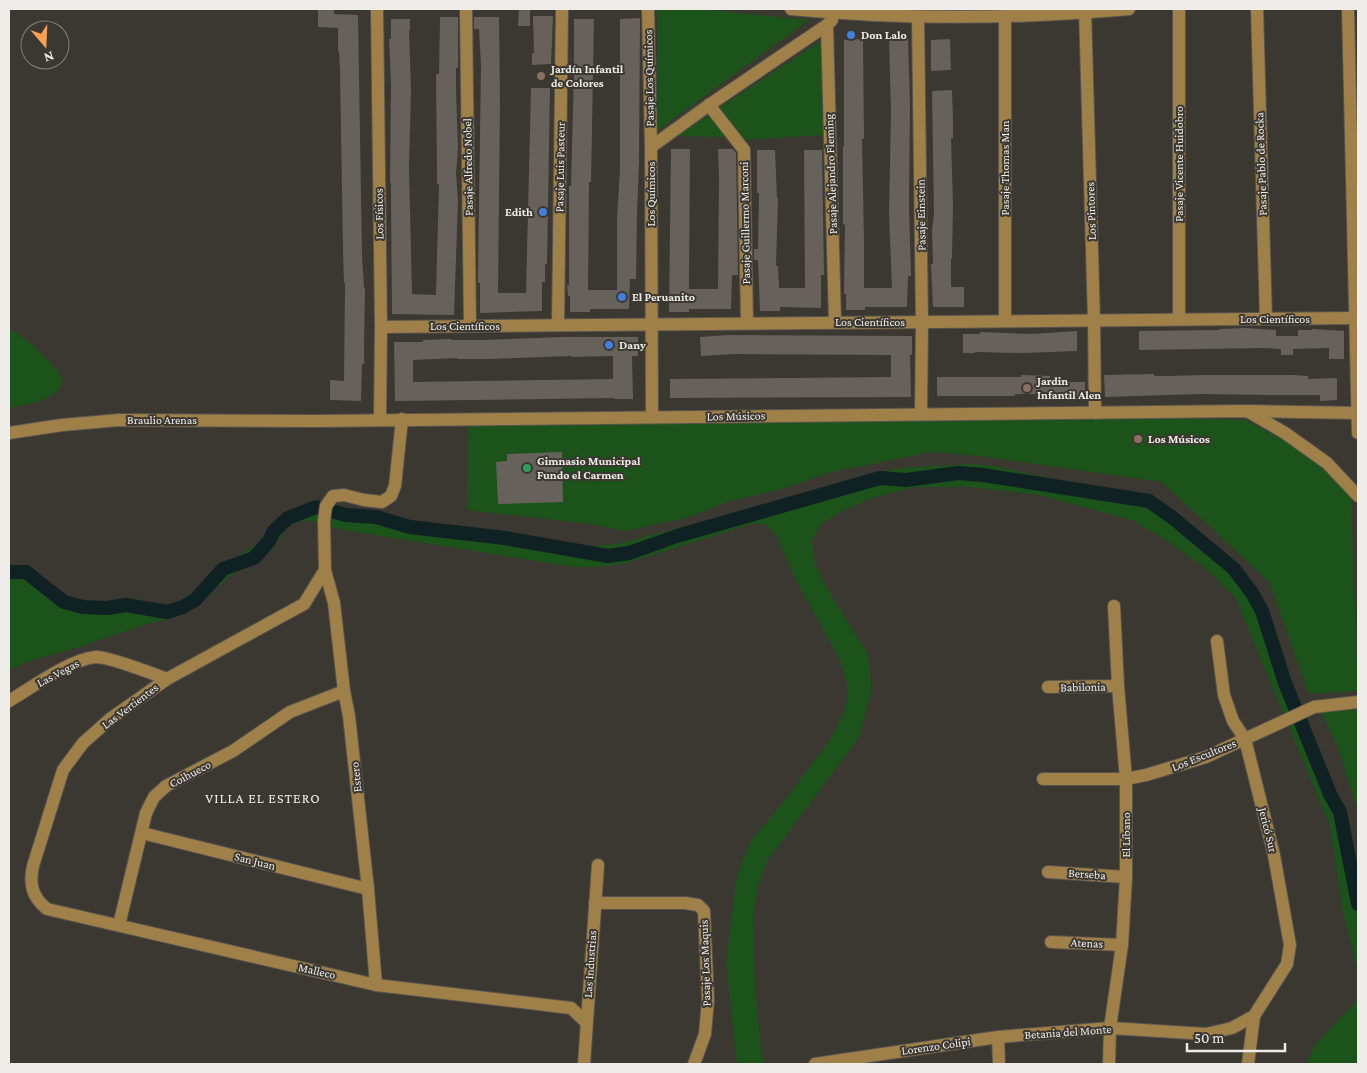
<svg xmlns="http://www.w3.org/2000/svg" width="1367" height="1073" viewBox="0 0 1367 1073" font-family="'Crimson Pro',serif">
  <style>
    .green { fill: #1c531b }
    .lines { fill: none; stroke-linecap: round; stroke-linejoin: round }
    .canal { stroke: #0f2123; stroke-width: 14 }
    .building { fill: #66625b; fill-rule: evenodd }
    .minor-casing { stroke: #58544e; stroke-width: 14 }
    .minor { stroke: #a08049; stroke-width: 12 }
    .shop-dot { fill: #3f7fe0; stroke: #3b3731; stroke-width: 2 }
    .education-dot { fill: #8d6e63; stroke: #3b3731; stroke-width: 2 }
    .leisure-dot { fill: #2e9e5b; stroke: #3b3731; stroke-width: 2 }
    .labels { text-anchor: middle; stroke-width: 4; stroke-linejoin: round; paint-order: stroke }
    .poi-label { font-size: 12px; font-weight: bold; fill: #efede9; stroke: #3b3731; text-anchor: start }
    .street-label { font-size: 12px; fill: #efede9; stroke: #3b3731 }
    .neighbourhood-label { font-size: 14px; letter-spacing: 1px; fill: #efede9; stroke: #3b3731 }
  </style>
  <rect width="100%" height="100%" fill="#3b3731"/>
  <g class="green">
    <polygon points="657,9 700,9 809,20 658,130"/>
    <polygon points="821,41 824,135 743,140 720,107"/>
    <polygon points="710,115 729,137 675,136"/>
    <path d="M9 329C30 339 49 360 63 379 59 401 27 404 9 408Z"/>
    <polygon points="1097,416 1245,420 1296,447 1333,477 1351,499 1358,691 1309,694 1269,582 1162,482 980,456 932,452 832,472 782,489 731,501 686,518 626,531 590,524 467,510 468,425"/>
    <path d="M971 464 995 466 1132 497 1162 512 1248 587 1303 730 1342 820 1358 901V972L1343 912 1330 826 1236 599 1203 566 1167 541 1134 521 1039 495 969 487H915L869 499 839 513 821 524 812 541 814 561 825 585 866 651 870 668 871 691 860 736 767 861 758 886 753 917 755 986 761 1051 764 1064H737L726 962 736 881 744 856 752 839 781 805 828 743 844 713 847 700V684L840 660 798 584 775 534 765 524H752L626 563C608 567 592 567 574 567L343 530 312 521H301L292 525 284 532 270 551 256 562 228 577 208 596 179 616 141 626 86 645 30 661 9 670V573L25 578 55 599 89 607H154L171 604 184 599 198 588 218 566 233 559 256 545 275 521 298 508 313 505 358 515 590 546 617 544 805 495 854 479 900 468Z"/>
    <polygon points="1358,710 1358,812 1338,748 1321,711"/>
    <polygon points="1358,999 1358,1064 1306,1064 1316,1044"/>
  </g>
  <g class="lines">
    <polyline class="canal" points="9,572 26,572 64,602 83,607 107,608 126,605 167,612 183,607 195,600 223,569 254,558 269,541 274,531 288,518 316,507 346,515 376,517 410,527 505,538 608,556 629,553 677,536 880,478 906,480 958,473 983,475 1149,501 1173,518 1234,569 1252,593 1262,611 1285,683 1330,794 1340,812 1358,904"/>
  </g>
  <g class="building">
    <polygon points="318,9 334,9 334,14 358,15 362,255 364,288 365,288 364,347 364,364 362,364 361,401 330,400 330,380 344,381 345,283 344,283 343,250 340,70 339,51 338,51 338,28 318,27"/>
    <polygon points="519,9 530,9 530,26 518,26"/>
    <polygon points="533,16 553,16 551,64 532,65 532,53 534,53"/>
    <polygon points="440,17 458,17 458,68 456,68 456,90 458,150 456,173 458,200 454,315 392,314 391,202 391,183 390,183 391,85 389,39 391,39 391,19 410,19 410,30 409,30 411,90 409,167 412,294 436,295 439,184 437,184 437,169 436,74 439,74"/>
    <polygon points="474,17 499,17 500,100 498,293 526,293 531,88 550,88 547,264 545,264 545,282 542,282 542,311 480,313 480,283 478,283 478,272 481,66 479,29 474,29"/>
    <polygon points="640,18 639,164 637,213 636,279 630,279 629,309 590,309 590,312 570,312 570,296 568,296 567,285 569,285 569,186 571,186 574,72 574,19 594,19 591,182 589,182 588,290 617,290 617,218 620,169 620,19"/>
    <polygon points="863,39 864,139 862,139 864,241 864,288 892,288 889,214 891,111 889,39 908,39 910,104 909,206 911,276 908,276 907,307 865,307 865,310 846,310 846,294 844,294 845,224 843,225 843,146 844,146 844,40"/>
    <polygon points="950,39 951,70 931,71 931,40"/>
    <polygon points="952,90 953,120 953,138 951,138 953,206 952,258 951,258 951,287 964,287 964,307 933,307 931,264 933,264 932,231 934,214 932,91"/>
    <polygon points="671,149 690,149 689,289 718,289 719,177 718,149 733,149 736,153 738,275 732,275 731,309 689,309 689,312 669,312"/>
    <polygon points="757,150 775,150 777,198 778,198 776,266 778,266 779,288 805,288 804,150 822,150 824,275 821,275 821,308 780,307 780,311 760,311 758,260 754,260 754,249 758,249 759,193 757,193"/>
    <polygon points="1246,328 1276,330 1276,336 1298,336 1298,330 1312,330 1312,329 1344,331 1344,359 1329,359 1329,348 1293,349 1293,355 1281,355 1281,349 1265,348 1139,350 1139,331 1219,330 1219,329"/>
    <polygon points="1077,331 1077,351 1024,353 975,352 975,353 963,353 963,334 980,334 980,332 1031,334"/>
    <polygon points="728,335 912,336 912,355 910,355 911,397 670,398 670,379 891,377 891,355 735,354 701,356 700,337"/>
    <path d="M565 337H638V356H632L633 399H614V398L395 401 394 342H423V340L451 339V340H484ZM571 356V357L613 356V379L413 382V360L457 358V359H490Z"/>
    <polygon points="1154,374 1154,376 1168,376 1203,375 1293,375 1308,376 1308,379 1337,378 1337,400 1320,401 1320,395 1267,395 1200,394 1105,397 1104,375"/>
    <polygon points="1021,375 1050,376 1050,382 1085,382 1085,399 1063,399 1063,395 1039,394 1015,394 1015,396 937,396 937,377 1021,377"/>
    <polygon points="562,452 563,502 498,504 496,462 507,461 507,454"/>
  </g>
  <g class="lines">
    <defs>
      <g id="minor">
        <polyline points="377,9 381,327 380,419"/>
        <polyline points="466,9 470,326"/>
        <polyline points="648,9 651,147 652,417"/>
        <path d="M791 9C904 20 1017 19 1129 9"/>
        <polyline points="1085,9 1094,320 1095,413"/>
        <polyline points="1179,9 1179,319"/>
        <polyline points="1257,9 1266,319"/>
        <polyline points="1348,9 1358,433"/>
        <polyline points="1005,16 1005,321"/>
        <polyline points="918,17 922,322 921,414"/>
        <polyline points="827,25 835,322"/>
        <polyline points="709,105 744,150 747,323"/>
        <polyline points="651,147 709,105 827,25 832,20"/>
        <polyline points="558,325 562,9"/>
        <polyline points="381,327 1358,318"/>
        <polyline points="1249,412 1285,433 1327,463 1358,496"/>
        <polyline points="9,433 62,425 119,420 316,421 1247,411 1358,413"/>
        <path d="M325 570 304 604 167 679 110 719 83 743 63 770 33 866C29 884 32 897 47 909L376 985 571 1008 586 1022"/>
        <polyline points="1048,687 1118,686"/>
        <path d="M9 701C31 688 70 659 96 657 110 657 151 673 167 679"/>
        <polyline points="1043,779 1126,779 1146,775 1206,757 1314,707 1358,702"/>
        <polyline points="142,833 368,889"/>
        <polyline points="1048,872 1126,877"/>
        <polyline points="595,903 685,903 698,905 704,911 708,1000 705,1034 694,1064"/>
        <polyline points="119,925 146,813 154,797 166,786 233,751 290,712 344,691"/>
        <polyline points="1051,942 1122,945"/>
        <polyline points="376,985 368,889 349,716 344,691 334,603 325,570 324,521 326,506 333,496 344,495 364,500 382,502 391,496 395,486 402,419"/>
        <polyline points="998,1037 999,1064"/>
        <polyline points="584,1064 598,865"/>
        <polyline points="815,1064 998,1037 1110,1028 1206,1034 1232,1028 1254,1016 1287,964 1290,945 1274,855 1245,739 1233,721 1224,695 1217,641"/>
        <polyline points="1109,1064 1110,1028 1122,945 1126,877 1126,779 1118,686 1114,606"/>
        <polyline points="1248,1064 1254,1016"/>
      </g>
    </defs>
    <use href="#minor" class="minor-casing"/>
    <use href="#minor" class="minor"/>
  </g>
  <g class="shop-dot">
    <circle cx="851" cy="35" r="5"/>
    <circle cx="543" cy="212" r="5"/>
    <circle cx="622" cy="297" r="5"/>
    <circle cx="609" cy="345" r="5"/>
  </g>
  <g class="education-dot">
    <circle cx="541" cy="76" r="5"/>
    <circle cx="1027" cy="388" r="5"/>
    <circle cx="1138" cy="439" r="5"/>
  </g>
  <circle class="leisure-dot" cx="527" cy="468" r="5"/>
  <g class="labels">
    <g class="poi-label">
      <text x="861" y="39">Don Lalo</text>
      <text x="551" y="73">Jardín Infantil<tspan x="551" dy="14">de Colores</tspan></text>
      <text x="533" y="216" text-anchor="end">Edith</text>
      <text x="632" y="301">El Peruanito</text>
      <text x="619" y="349">Dany</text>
      <text x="1037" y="385">Jardin<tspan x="1037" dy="14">Infantil Alen</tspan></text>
      <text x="1148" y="443">Los Músicos</text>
      <text x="537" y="465">Gimnasio Municipal<tspan x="537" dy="14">Fundo el Carmen</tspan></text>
    </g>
    <g class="street-label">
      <text transform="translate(649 78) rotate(-91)" y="4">Pasaje Los Químicos</text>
      <text transform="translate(1179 164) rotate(-90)" y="4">Pasaje Vicente Huidobro</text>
      <text transform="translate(1261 164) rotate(-92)" y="4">Pasaje Pablo de Rocka</text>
      <text transform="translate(468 167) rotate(-91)" y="4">Pasaje Alfredo Nobel</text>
      <text transform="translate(560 167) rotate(-89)" y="4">Pasaje Luis Pasteur</text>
      <text transform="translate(1005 168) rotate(-90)" y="4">Pasaje Thomas Man</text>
      <text transform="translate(831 174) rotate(-92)" y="4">Pasaje Alejandro Fleming</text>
      <text transform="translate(651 194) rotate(-90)" y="4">Los Químicos</text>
      <text transform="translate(1091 211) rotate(-92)" y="4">Los Pintores</text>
      <text transform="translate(379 214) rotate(-91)" y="4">Los Físicos</text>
      <text transform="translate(921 215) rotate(-91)" y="4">Pasaje Einstein</text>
      <text transform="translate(745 223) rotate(-91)" y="4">Pasaje Guillermo Marconi</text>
      <text x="1275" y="323">Los Científicos</text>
      <text x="870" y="326">Los Científicos</text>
      <text x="465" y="330">Los Científicos</text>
      <text transform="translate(736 416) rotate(-1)" y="4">Los Músicos</text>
      <text x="162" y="424">Braulio Arenas</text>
      <text transform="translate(58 673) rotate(-28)" y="4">Las Vegas</text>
      <text transform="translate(1083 687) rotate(-1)" y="4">Babilonia</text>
      <text transform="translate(130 706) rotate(-37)" y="4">Las Vertientes</text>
      <text transform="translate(1204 755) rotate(-22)" y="4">Los Escultores</text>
      <text transform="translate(190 774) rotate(-28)" y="4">Coihueco</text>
      <text transform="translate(356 777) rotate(-96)" y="4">Estero</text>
      <text transform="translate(1268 830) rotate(76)" y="4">Jericó Sur</text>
      <text transform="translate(1126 835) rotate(-90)" y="4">El Líbano</text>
      <text transform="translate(255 861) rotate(14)" y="4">San Juan</text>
      <text transform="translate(1087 874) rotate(4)" y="4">Berseba</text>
      <text transform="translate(1087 943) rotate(3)" y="4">Atenas</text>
      <text transform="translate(705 963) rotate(-92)" y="4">Pasaje Los Maquis</text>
      <text transform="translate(590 964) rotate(-86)" y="4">Las Industrias</text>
      <text transform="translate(317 971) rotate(13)" y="4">Malleco</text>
      <text transform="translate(1068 1032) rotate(-4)" y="4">Betania del Monte</text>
      <text transform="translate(936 1046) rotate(-8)" y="4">Lorenzo Colipi</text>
    </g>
    <g class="neighbourhood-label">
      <text x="263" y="803">VILLA EL ESTERO</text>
    </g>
  </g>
  <rect width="1367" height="1073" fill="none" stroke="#efede9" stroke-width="20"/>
  <g transform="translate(45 45) rotate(161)"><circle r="24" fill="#3b3731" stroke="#83807b"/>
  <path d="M0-4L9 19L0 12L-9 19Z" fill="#fa9f4f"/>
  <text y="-8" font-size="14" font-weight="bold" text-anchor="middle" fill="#efede9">N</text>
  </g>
  <path d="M1187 1043v8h98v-8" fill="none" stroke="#efede9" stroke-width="2.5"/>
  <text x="1194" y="1043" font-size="15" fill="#efede9" stroke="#3b3731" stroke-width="4" paint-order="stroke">50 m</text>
</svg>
